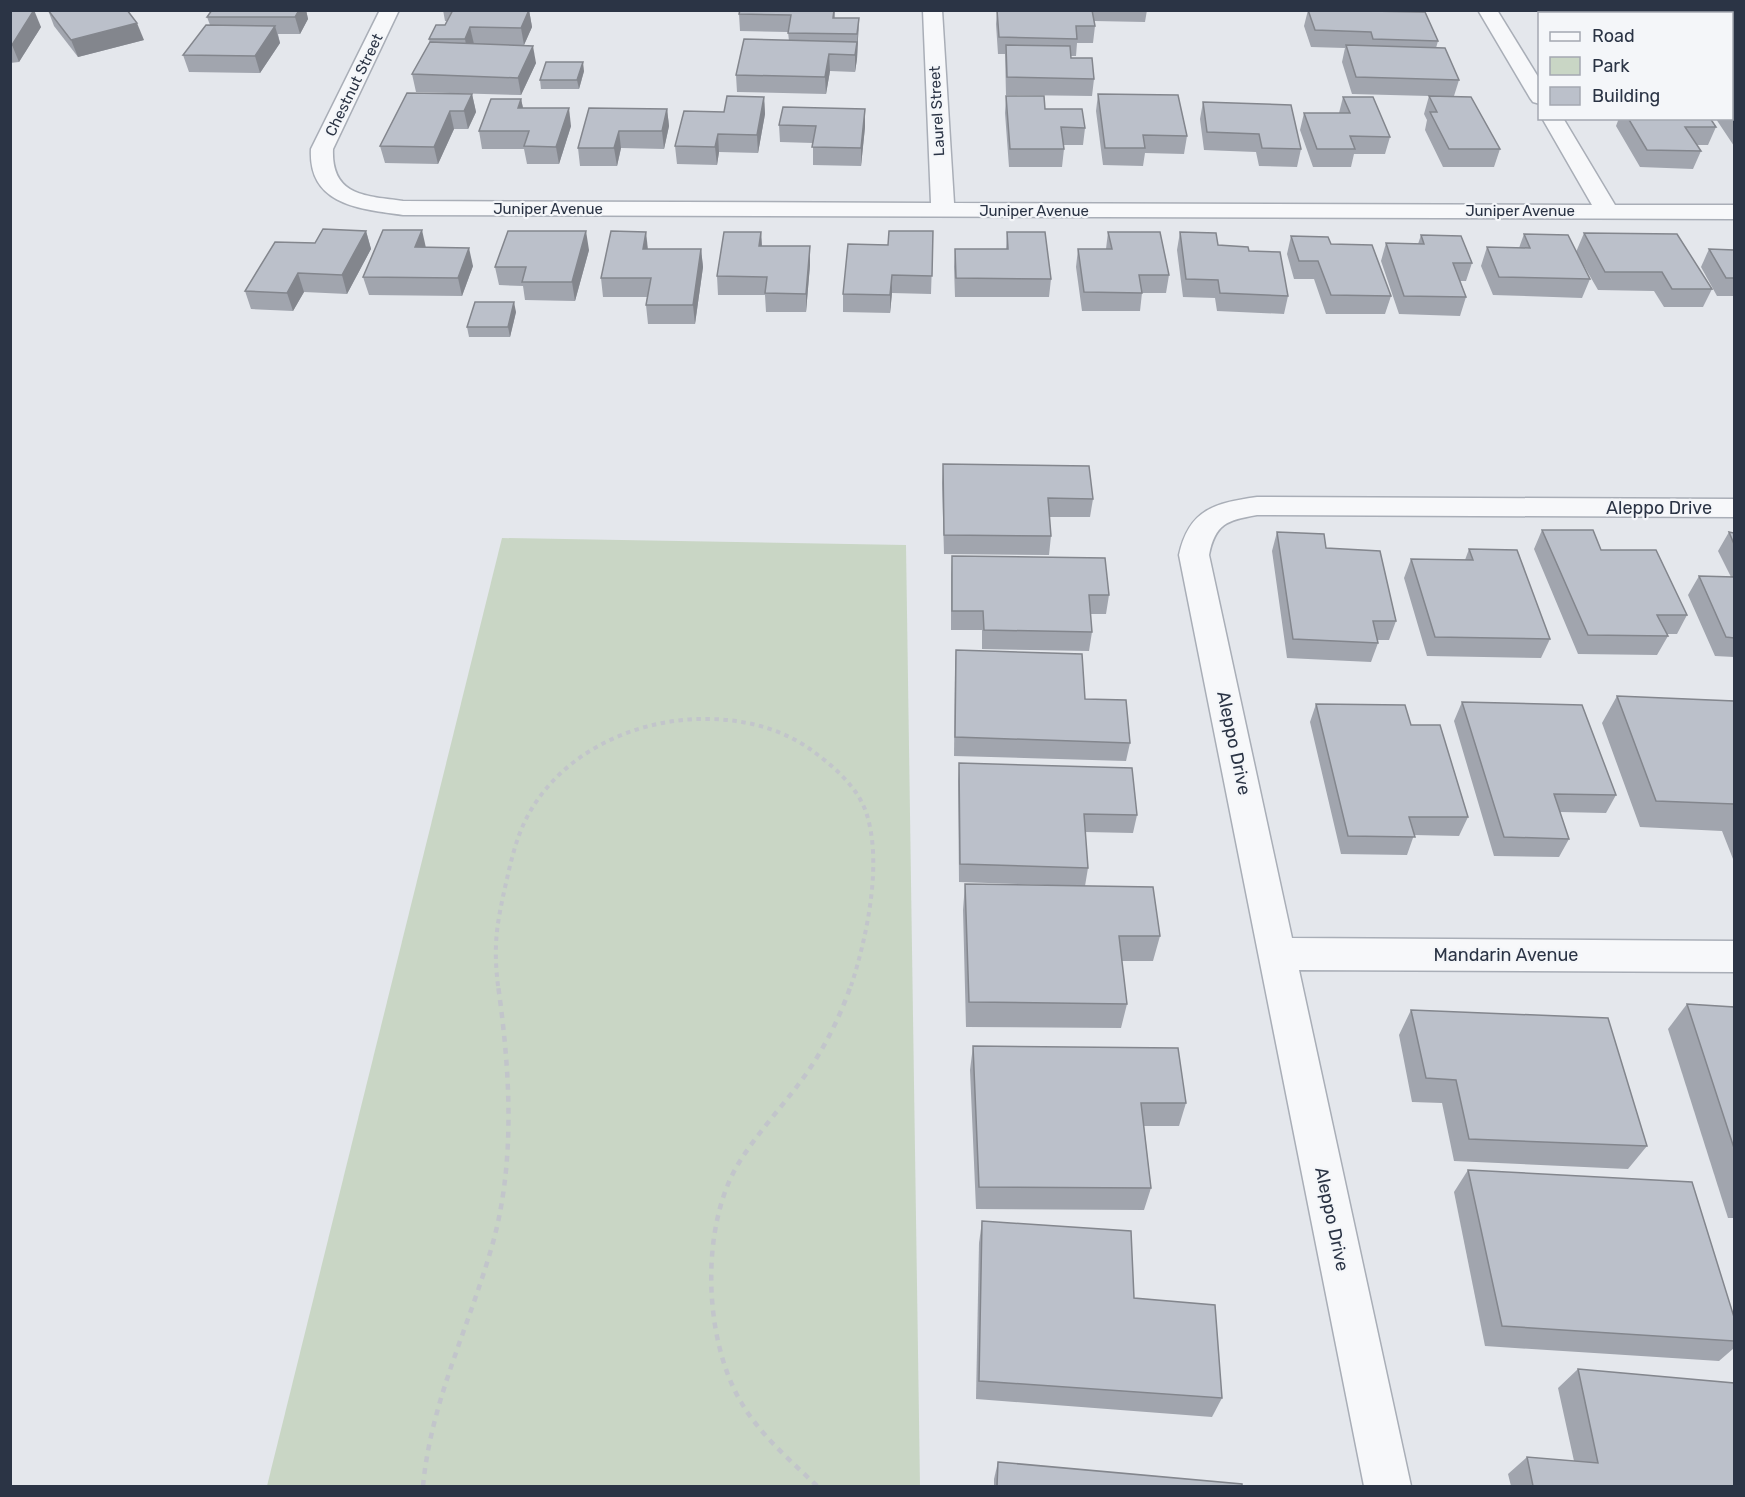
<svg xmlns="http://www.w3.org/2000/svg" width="1745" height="1497" viewBox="0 0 1745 1497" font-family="Rubik,sans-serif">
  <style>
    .green { fill: #c9d6c5 }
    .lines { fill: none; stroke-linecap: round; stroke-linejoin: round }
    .minor-casing { stroke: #a9aeb7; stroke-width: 3 }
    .path-far1 { stroke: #c2c5cb; stroke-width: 4; stroke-dasharray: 4.5 4.5; stroke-linecap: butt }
    .path { stroke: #c2c5cb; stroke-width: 4.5; stroke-dasharray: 6 6; stroke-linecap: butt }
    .minor { fill: #f7f8fa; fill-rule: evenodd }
    .wall { fill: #a1a5ae }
    .shaded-wall { fill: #83868d }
    .building { fill: #bbc0ca; stroke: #83868d; stroke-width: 1.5 }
    .labels { text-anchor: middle; stroke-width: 4.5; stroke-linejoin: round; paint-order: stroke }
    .far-street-label { font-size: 15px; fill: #2b3445; stroke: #f4f6f9 }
    .street-label { font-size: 18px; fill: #2b3445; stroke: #f4f6f9 }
  </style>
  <rect width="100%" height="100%" fill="#e4e7ec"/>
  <polygon class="green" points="502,538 906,545 920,1486 267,1486"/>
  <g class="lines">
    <defs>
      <g id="minor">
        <path d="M380 10H399L333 149C331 196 365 196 403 201L931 203 923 10H942L954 203 1592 205 1542 118H1563L1615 205H1734V219L403 215C359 209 308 205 311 149Z"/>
        <polygon points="1478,10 1497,10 1540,80 1540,104 1533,102 1530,98"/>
        <path d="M1257 497 1734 499V517L1257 515C1227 520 1215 524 1209 555L1292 938 1734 941V972L1299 970 1411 1486H1364L1179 555C1189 509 1215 503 1257 497Z"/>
      </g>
    </defs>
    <use href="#minor" class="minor-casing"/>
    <path class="path-far1" d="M498 986C493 944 497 923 506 883 511 861 516 839 526 819 558 756 629 721 698 719 737 718 777 726 810 749 832 765 857 786 866 812 883 862 867 937 851 986"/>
    <g class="path">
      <path d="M423 1486C431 1401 469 1327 492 1246 516 1162 510 1071 498 985"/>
      <path d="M817 1486C790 1460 760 1435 741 1402 703 1338 700 1224 740 1161 757 1134 779 1110 798 1085 821 1055 839 1020 851 985"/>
    </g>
    <use href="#minor" class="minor"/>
  </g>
  <g class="wall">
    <polygon points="48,10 144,40 78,57 54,26"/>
    <polygon points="212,10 306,10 308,19 300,34 278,34 280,43 260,73 189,72 183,55 210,25 207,17"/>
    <polygon points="443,10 529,10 532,27 524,45 536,63 521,95 416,92 412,74 430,44 429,39 445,25 448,21 445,21"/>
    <polygon points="740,10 844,10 835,11 835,18 859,18 857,59 855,72 830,71 826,94 737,92 736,75 789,41 788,32 740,31 739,14"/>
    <polygon points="997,10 1147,10 1145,22 1094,21 1095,26 1093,43 1077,43 1076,56 1070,56 1071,58 1094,79 1092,96 1006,95 1005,54 998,54 996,24"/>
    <polygon points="1308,10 1409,10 1438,41 1436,48 1459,80 1454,96 1500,149 1494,167 1443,167 1425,130 1427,120 1424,114 1429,96 1352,94 1342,62 1345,48 1311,47 1304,26"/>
    <polygon points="10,11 41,27 19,62 10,63"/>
    <polygon points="584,71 579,89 541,89 540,80"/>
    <polygon points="472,94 476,112 468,129 454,129 438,164 385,163 380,146"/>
    <polygon points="1098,94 1187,136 1184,154 1145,153 1143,166 1103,165 1096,111"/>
    <polygon points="1006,96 1045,109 1085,128 1083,145 1063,145 1064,149 1062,167 1009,167 1005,113"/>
    <polygon points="764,97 765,114 758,153 719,152 717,165 677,164 675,146 724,112"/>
    <polygon points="1343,97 1390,137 1385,154 1354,154 1351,167 1313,167 1300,130 1304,113 1339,113"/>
    <polygon points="521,99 523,108 571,126 559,164 527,164 524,149 482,149 479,131"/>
    <polygon points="1203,102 1301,149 1297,167 1259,166 1256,152 1204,150 1200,119"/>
    <polygon points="1731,102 1734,102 1734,146 1716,119 1717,118 1731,118"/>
    <polygon points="667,109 669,126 664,149 621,148 617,166 580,166 578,148"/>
    <polygon points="1619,118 1710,118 1716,127 1708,145 1697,145 1701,151 1693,169 1640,167 1616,126"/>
    <polygon points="779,125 865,127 861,166 813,165 813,143 780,142"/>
    <polygon points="366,231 371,249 347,294 304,292 293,311 251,309 245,291 315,243"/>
    <polygon points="933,231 931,294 892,293 890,313 843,312 843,294 888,245"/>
    <polygon points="761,232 762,246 810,265 806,312 766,312 765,295 718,295 717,276"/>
    <polygon points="1007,232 1051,279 1049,297 955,297 954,267 955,249 1006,249"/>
    <polygon points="1108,232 1169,275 1166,293 1142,293 1140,311 1082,311 1076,267 1078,249 1106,249"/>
    <polygon points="1180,232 1218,245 1249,251 1288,296 1284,314 1217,311 1215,298 1183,297 1177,250"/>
    <polygon points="1584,233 1712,289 1703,307 1664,307 1654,291 1598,290 1576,252"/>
    <polygon points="1524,234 1590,279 1582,298 1493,295 1481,266 1487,247 1519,248"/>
    <polygon points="1421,235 1472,263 1466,281 1460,281 1466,297 1460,316 1399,314 1381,261 1386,243 1418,244"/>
    <polygon points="1291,236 1331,244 1391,296 1385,314 1326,314 1314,279 1294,279 1287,254"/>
    <polygon points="426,247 473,266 462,296 369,295 363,277"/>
    <polygon points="648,249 701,249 703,267 695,324 648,324 646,305 647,297 603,297 601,278"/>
    <polygon points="1709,249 1734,250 1734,296 1717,296 1701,267"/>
    <polygon points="589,250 575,301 525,300 523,286 499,285 495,267"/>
    <polygon points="516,312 510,337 469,337 467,327"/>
    <polygon points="943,464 1093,499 1090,517 1049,517 1051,536 1049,555 944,554 942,483"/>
    <polygon points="1542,530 1601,550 1687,615 1677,634 1667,634 1668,636 1657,655 1578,654 1534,549"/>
    <polygon points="1277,532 1326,548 1396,621 1389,640 1377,640 1378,643 1371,662 1287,658 1272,551"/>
    <polygon points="1729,532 1734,533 1734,657 1715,656 1688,595 1699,576 1731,577 1718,551"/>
    <polygon points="1469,549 1550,639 1541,658 1427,656 1404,578 1411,559 1465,560"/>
    <polygon points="952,556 1109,595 1106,614 1090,614 1092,632 1089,651 982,649 982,630 951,630 951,575"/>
    <polygon points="956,650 1085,699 1130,743 1126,761 954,756 955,668"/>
    <polygon points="1617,696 1734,701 1734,859 1733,859 1722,831 1640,827 1602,723"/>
    <polygon points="1462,702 1616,795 1606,813 1560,812 1569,839 1559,857 1494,856 1454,721"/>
    <polygon points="1316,704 1411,725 1468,817 1459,836 1414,835 1407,855 1341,854 1310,722"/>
    <polygon points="959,763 1137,815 1133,833 1085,832 1088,868 1085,886 1160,936 1153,961 1122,961 1127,1004 1121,1028 966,1027 963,910 965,884 1079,886 959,882 958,781"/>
    <polygon points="1687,1004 1734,1007 1734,1218 1728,1218 1668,1029"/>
    <polygon points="1411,1010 1647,1146 1628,1169 1454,1161 1442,1103 1412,1102 1399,1035"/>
    <polygon points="973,1046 1186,1103 1179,1126 1144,1126 1151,1188 1144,1210 976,1209 970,1070"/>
    <polygon points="1468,1170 1734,1341 1734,1348 1719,1361 1485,1346 1454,1192"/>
    <polygon points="982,1221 1134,1298 1222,1398 1212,1417 976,1399 979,1243"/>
    <polygon points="1578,1369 1734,1486 1511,1486 1508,1474 1527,1457 1574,1461 1558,1388"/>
    <polygon points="998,1462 1242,1486 994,1486 994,1479"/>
  </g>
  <g class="shaded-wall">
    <polygon points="34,10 41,27 19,62 12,45"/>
    <polygon points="299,10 306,10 308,19 300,34 295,17"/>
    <polygon points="529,10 532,27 524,45 521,28"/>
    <polygon points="859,18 857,59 855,72 855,55 857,43"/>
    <polygon points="137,23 144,40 78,57 71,40"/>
    <polygon points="275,26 280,43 260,73 255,56"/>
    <polygon points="470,27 474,44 468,56 465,39"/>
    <polygon points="533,46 536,63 521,95 518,78"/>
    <polygon points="829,54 830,71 826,94 825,77"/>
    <polygon points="583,62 584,71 579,89 577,80"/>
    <polygon points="472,94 476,112 468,129 464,111"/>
    <polygon points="764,97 765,114 758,153 757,135"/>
    <polygon points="521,99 525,117 518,108"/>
    <polygon points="569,108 571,126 559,164 556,147"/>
    <polygon points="667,109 669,126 664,149 662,131"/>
    <polygon points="865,109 865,127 861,166 861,148"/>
    <polygon points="450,111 454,129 438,164 434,147"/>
    <polygon points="619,131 621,148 617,166 614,148"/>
    <polygon points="718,134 719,152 717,165 715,147"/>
    <polygon points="422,230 426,248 415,247"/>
    <polygon points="366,231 371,249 347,294 342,275"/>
    <polygon points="586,231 589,250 575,301 572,282"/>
    <polygon points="646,232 648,250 643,249"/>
    <polygon points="761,232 762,250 759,246"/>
    <polygon points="810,246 810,265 806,312 806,294"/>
    <polygon points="469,248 473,266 462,296 458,278"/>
    <polygon points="701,249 703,267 695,324 693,305"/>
    <polygon points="298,273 304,292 293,311 287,293"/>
    <polygon points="892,275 892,293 890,313 890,295"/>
    <polygon points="514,302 516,312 510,337 508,327"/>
  </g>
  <g class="building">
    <polygon points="34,10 12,45 10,45 10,11"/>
    <polygon points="48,10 127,10 137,23 71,40"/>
    <polygon points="212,10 299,10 295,17 207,17"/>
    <polygon points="453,10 529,10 521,28 470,27 465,39 429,39 436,25 445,25"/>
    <polygon points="740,10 834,10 833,18 859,18 857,34 788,33 791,15 739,14"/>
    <polygon points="997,10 1092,10 1095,26 1076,26 1077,39 999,37"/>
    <polygon points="1308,10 1425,12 1438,41 1373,39 1371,32 1315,30"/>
    <polygon points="1561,10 1700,10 1702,14 1563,14"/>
    <polygon points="206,25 275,26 255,56 183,55"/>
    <polygon points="744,39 857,42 855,55 829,54 825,77 736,75"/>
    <polygon points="430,42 533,46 518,78 412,74"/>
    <polygon points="1006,45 1070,46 1071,58 1092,58 1094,79 1007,77"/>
    <polygon points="1346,45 1445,48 1459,80 1356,77"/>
    <polygon points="546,62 583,62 577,80 540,80"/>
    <polygon points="407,93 472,94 464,111 450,111 434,147 380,146"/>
    <polygon points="1098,94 1178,95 1187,136 1143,135 1145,148 1105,148"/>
    <polygon points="727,96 764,97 757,135 718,134 715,147 675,146 684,111 724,112"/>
    <polygon points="1006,96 1044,96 1045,109 1082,109 1085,128 1061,127 1064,149 1010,149"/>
    <polygon points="1429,96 1471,97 1500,149 1449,149 1430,112 1437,112"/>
    <polygon points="1343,97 1373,97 1390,137 1350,136 1355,149 1317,149 1304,113 1350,113"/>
    <polygon points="491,99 521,99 518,108 569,108 556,147 524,146 529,131 479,131"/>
    <polygon points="1203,102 1291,105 1301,149 1262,148 1259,134 1207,132"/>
    <polygon points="1731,102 1734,102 1734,117 1731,113"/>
    <polygon points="783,107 865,109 861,148 812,147 816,126 779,125"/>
    <polygon points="589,108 667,109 662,131 619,131 614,148 578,148"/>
    <polygon points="1628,118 1710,118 1716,127 1685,127 1701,151 1647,150"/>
    <polygon points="323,229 366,231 342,275 298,273 287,293 245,291 275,242 315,243"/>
    <polygon points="383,230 422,230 415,247 469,248 458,278 363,277"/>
    <polygon points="508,231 586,231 572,282 522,282 526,267 495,267"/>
    <polygon points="611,231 646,232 643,249 701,249 693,305 646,305 651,278 601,278"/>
    <polygon points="889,231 933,231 932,276 892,275 890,295 843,294 848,244 888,245"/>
    <polygon points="724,232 761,232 759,246 810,246 806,294 765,293 767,277 717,276"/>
    <polygon points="1007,232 1045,232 1051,279 956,278 955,249 1008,249"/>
    <polygon points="1108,232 1160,232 1169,275 1139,275 1142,293 1084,292 1078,249 1112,249"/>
    <polygon points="1180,232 1216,233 1218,245 1248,247 1249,251 1280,252 1288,296 1220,293 1218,280 1186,279"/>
    <polygon points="1584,233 1677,234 1712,289 1672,289 1662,272 1605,272"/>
    <polygon points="1524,234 1568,235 1590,279 1499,277 1487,247 1530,248"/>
    <polygon points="1421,235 1461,236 1472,263 1453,263 1466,297 1404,296 1386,243 1424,244"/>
    <polygon points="1291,236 1328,237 1331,244 1372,245 1391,296 1331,295 1318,261 1299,261"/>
    <polygon points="1709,249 1734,250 1734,278 1726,278"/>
    <polygon points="475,302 514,302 508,327 467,327"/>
    <polygon points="943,464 1089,466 1093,499 1048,498 1051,536 944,535"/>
    <polygon points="1542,530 1593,530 1601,550 1656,550 1687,615 1657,615 1668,636 1588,635"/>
    <polygon points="1277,532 1324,534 1326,548 1380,551 1396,621 1373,621 1378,643 1293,639"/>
    <polygon points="1729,532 1734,533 1734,544"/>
    <polygon points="1469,549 1517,550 1550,639 1435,637 1411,559 1473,560"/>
    <polygon points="952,556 1105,558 1109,595 1089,595 1092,632 984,630 983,611 952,611"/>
    <polygon points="1699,576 1734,577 1734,638 1726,637"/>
    <polygon points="956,650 1082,654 1085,699 1126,700 1130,743 955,737"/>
    <polygon points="1617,696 1734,701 1734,804 1656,801"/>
    <polygon points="1462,702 1582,705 1616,795 1554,794 1569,839 1504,837"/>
    <polygon points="1316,704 1405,705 1411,725 1440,725 1468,817 1409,817 1415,837 1348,836"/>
    <polygon points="959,763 1132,768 1137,815 1084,814 1088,868 960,864"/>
    <polygon points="965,884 1153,887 1160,936 1119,936 1127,1004 969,1002"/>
    <polygon points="1687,1004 1734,1007 1734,1148"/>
    <polygon points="1411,1010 1608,1018 1647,1146 1469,1139 1456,1080 1426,1078"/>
    <polygon points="973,1046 1178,1048 1186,1103 1141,1103 1151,1188 979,1187"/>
    <polygon points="1468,1170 1692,1182 1734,1317 1734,1341 1502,1326"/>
    <polygon points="982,1221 1131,1231 1134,1298 1215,1305 1222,1398 979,1381"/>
    <polygon points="1578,1369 1734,1383 1734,1486 1533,1486 1527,1457 1598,1463"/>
    <polygon points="998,1462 1242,1484 1242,1486 997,1486"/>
  </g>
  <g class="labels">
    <g class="far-street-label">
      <text transform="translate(354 85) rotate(-64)" y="5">Chestnut Street</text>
      <text transform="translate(937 111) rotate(-93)" y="5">Laurel Street</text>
      <text x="548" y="214">Juniper Avenue</text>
      <text x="1034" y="216">Juniper Avenue</text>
      <text x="1520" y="216">Juniper Avenue</text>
    </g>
    <g class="street-label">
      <text x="1659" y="514">Aleppo Drive</text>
      <text transform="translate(1234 743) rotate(78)" y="6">Aleppo Drive</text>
      <text x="1506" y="961">Mandarin Avenue</text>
      <text transform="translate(1332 1219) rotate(78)" y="6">Aleppo Drive</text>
    </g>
  </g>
  <rect width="1745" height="1497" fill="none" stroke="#2b3445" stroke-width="24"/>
  <rect x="1538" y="12" width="195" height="108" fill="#f4f6f9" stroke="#a4a8b1" stroke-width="1.5"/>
  <rect x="1550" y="32" width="30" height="9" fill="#f7f8fa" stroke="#a4a8b1" stroke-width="1.5"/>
  <text x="1592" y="42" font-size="18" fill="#2b3445">Road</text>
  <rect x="1550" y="57" width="30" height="18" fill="#c9d6c5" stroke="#a4a8b1" stroke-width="1.5"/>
  <text x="1592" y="72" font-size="18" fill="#2b3445">Park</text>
  <rect x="1550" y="87" width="30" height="18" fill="#bbc0ca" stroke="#a4a8b1" stroke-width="1.5"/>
  <text x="1592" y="102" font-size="18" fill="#2b3445">Building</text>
</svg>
